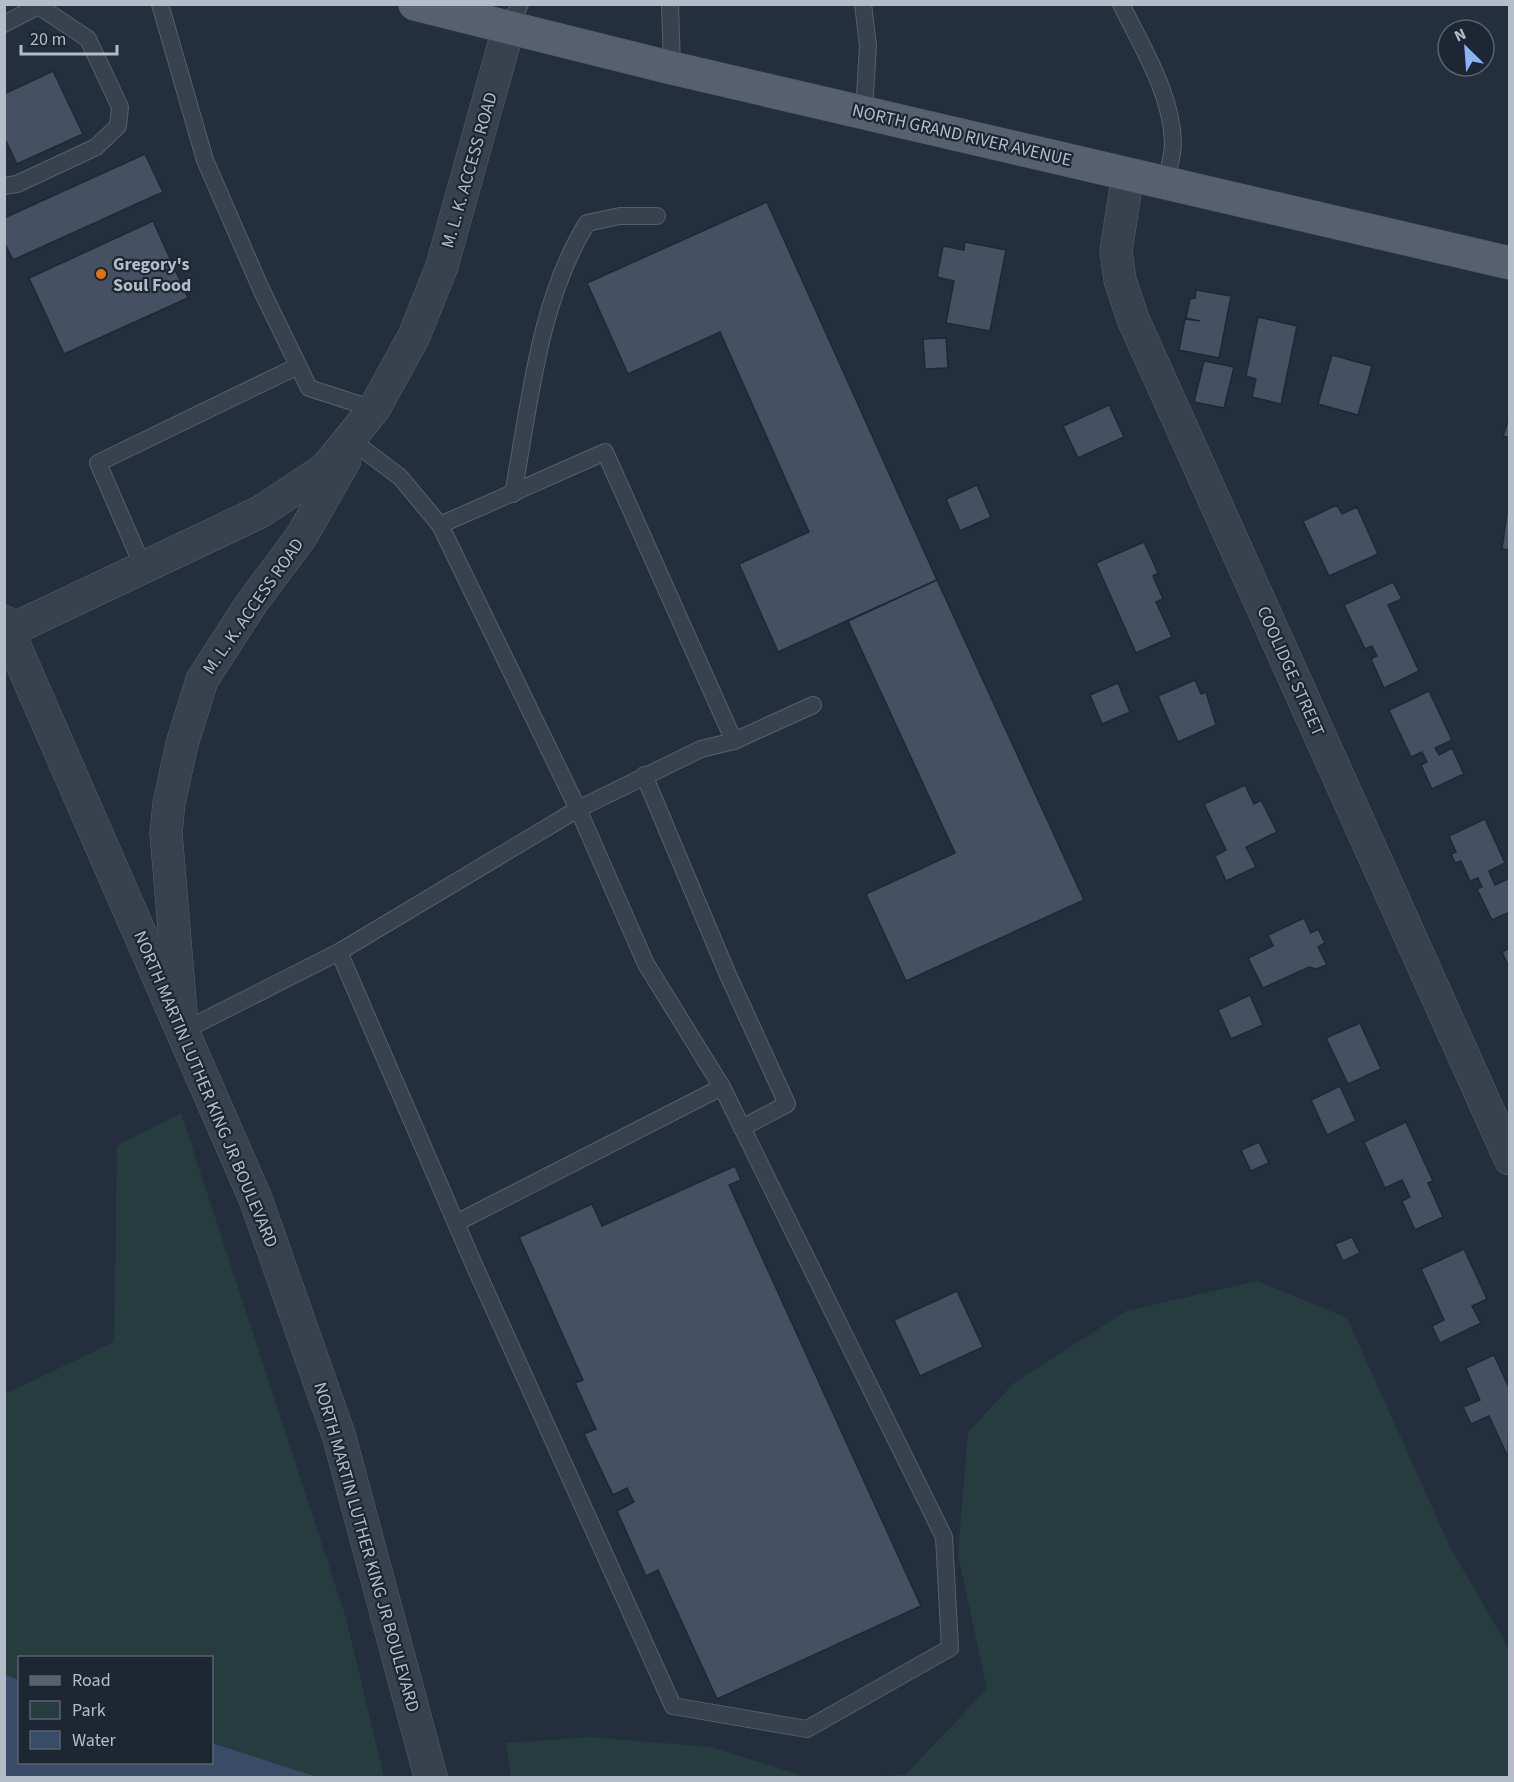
<svg xmlns="http://www.w3.org/2000/svg" width="1514" height="1782" viewBox="0 0 1514 1782" font-family="'Source Sans 3',sans-serif">
  <style>
    .green { fill: #263c3f }
    .water { fill: #394c67 }
    .building { fill: #455162; stroke: #1f2835; stroke-width: 1.5 }
    .lines { fill: none; stroke-linecap: round; stroke-linejoin: round }
    .service-casing { stroke: #565f6c; stroke-width: 18 }
    .minor-casing { stroke: #565f6c; stroke-width: 33 }
    .tertiary-casing { stroke: #565f6c; stroke-width: 34 }
    .primary-casing { stroke: #414a57; stroke-width: 34 }
    .service { stroke: #38414e; stroke-width: 16 }
    .minor { stroke: #38414e; stroke-width: 32 }
    .tertiary { stroke: #38414e; stroke-width: 33 }
    .primary { stroke: #56606e; stroke-width: 33 }
    .food-dot { fill: #e8710a; stroke: #1d2633; stroke-width: 2 }
    .labels { text-anchor: middle; stroke-width: 4.5; stroke-linejoin: round; paint-order: stroke }
    .street-label { font-size: 18px; fill: #b4bcc9; stroke: #1d2633 }
    .poi-label { font-size: 18px; font-weight: bold; fill: #b4bcc9; stroke: #1d2633; text-anchor: start }
  </style>
  <rect width="100%" height="100%" fill="#242f3e"/>
  <g class="green">
    <polygon points="181,1113 346,1618 384,1777 314,1776 212,1743 212,1658 20,1658 19,1680 5,1674 5,1394 114,1342 117,1146"/>
    <polygon points="1257,1281 1347,1318 1450,1547 1509,1649 1509,1777 870,1777 905,1775 987,1689 958,1555 968,1432 1014,1383 1126,1311"/>
    <polygon points="591,1737 711,1747 807,1777 511,1777 506,1743"/>
  </g>
  <polygon class="water" points="4,1674 19,1680 20,1762 212,1762 212,1743 314,1776 329,1777 5,1777"/>
  <g class="building">
    <polygon points="53,71 83,134 17,164 4,137 4,94"/>
    <polygon points="145,154 163,192 13,260 4,242 4,218"/>
    <polygon points="767,202 937,580 778,652 739,564 809,532 720,332 628,374 587,283"/>
    <polygon points="153,221 188,298 64,354 29,278"/>
    <polygon points="965,242 1006,250 990,331 946,323 954,281 937,277 943,246 964,250"/>
    <polygon points="1196,290 1231,296 1219,358 1179,350 1185,319 1200,321 1186,318 1190,299 1195,298"/>
    <polygon points="1258,317 1297,326 1281,404 1252,397 1256,379 1246,376"/>
    <polygon points="946,338 948,368 925,369 923,339"/>
    <polygon points="1332,355 1372,366 1358,415 1318,404"/>
    <polygon points="1204,361 1234,367 1224,408 1194,402"/>
    <polygon points="1109,405 1124,437 1078,458 1063,426"/>
    <polygon points="1510,415 1510,438 1503,436"/>
    <polygon points="977,485 991,517 960,531 946,499"/>
    <polygon points="1337,505 1342,514 1357,507 1378,554 1329,576 1303,521"/>
    <polygon points="1507,513 1510,513 1510,550 1502,549"/>
    <polygon points="1144,542 1158,573 1153,576 1163,599 1156,602 1172,637 1136,653 1096,563"/>
    <polygon points="937,580 1084,900 906,981 866,894 955,853 848,621"/>
    <polygon points="1393,582 1402,599 1388,605 1419,671 1384,688 1371,659 1377,656 1372,646 1365,649 1344,605"/>
    <polygon points="1195,680 1201,694 1206,692 1216,725 1178,742 1158,696"/>
    <polygon points="1118,683 1130,712 1102,724 1090,695"/>
    <polygon points="1429,691 1452,740 1435,748 1439,755 1452,748 1464,774 1432,789 1421,765 1427,762 1422,752 1411,757 1389,710"/>
    <polygon points="1245,785 1254,804 1261,800 1277,832 1246,847 1256,867 1226,881 1215,856 1226,850 1204,804"/>
    <polygon points="1485,819 1505,863 1489,871 1495,885 1510,878 1510,912 1492,920 1477,889 1482,887 1478,878 1470,881 1461,861 1455,863 1451,854 1456,852 1449,836"/>
    <polygon points="1304,918 1311,933 1318,929 1325,943 1318,947 1327,965 1316,969 1309,967 1263,988 1248,958 1273,946 1268,935"/>
    <polygon points="1510,948 1510,969 1502,952"/>
    <polygon points="1250,995 1263,1025 1231,1039 1218,1010"/>
    <polygon points="1360,1023 1381,1069 1348,1084 1326,1038"/>
    <polygon points="1340,1086 1356,1121 1327,1135 1311,1100"/>
    <polygon points="1406,1122 1433,1181 1428,1183 1443,1217 1415,1230 1402,1201 1410,1197 1402,1180 1385,1188 1364,1142"/>
    <polygon points="1259,1142 1269,1163 1251,1171 1241,1150"/>
    <polygon points="735,1166 741,1180 729,1185 921,1606 717,1699 658,1570 646,1576 617,1511 634,1502 627,1488 613,1495 584,1434 596,1429 575,1383 583,1380 519,1237 592,1204 602,1226"/>
    <polygon points="1352,1237 1360,1253 1343,1261 1335,1244"/>
    <polygon points="1464,1249 1487,1299 1472,1306 1481,1323 1440,1343 1432,1326 1444,1320 1421,1269"/>
    <polygon points="957,1291 983,1347 920,1376 894,1320"/>
    <polygon points="1494,1355 1510,1390 1508,1457 1489,1416 1471,1424 1463,1407 1480,1400 1466,1368"/>
  </g>
  <g class="lines">
    <defs>
      <g id="service">
        <polyline points="160,4 205,160 261,289 309,388 374,409"/>
        <polyline points="670,4 672,68"/>
        <polyline points="863,4 868,46 864,112"/>
        <path d="M1121 4C1142 47 1172 94 1173 143 1173 156 1168 171 1165 184"/>
        <polyline points="4,24 42,4"/>
        <polyline points="509,26 520,4"/>
        <polyline points="4,186 17,184 96,147 118,126 120,107 88,39 40,7"/>
        <polyline points="355,443 400,477 440,525 578,809 701,749 734,741 813,705"/>
        <path d="M513 494C530 403 538 303 587 223L620 216H657"/>
        <polyline points="440,525 605,452 734,741"/>
        <polyline points="144,569 98,463 298,366"/>
        <polyline points="644,775 728,975 787,1104 742,1128"/>
        <polyline points="339,952 578,809 646,964 722,1087"/>
        <polyline points="183,1031 339,952 475,1267 673,1706 807,1729 950,1648 944,1537 722,1087 456,1223"/>
      </g>
      <g id="minor">
        <polyline points="1128,174 1116,251 1120,280 1133,319 1510,1159"/>
        <polyline points="9,631 260,512 325,469 374,409 414,336 442,266 509,26"/>
        <polyline points="182,1024 166,833 169,803 182,744 202,680 251,604 301,537 345,460"/>
      </g>
      <polyline id="tertiary" points="4,622 256,1200 339,1436 431,1778"/>
      <polyline id="primary" points="415,4 672,68 1510,263"/>
    </defs>
    <use href="#service" class="service-casing"/>
    <use href="#minor" class="minor-casing"/>
    <use href="#tertiary" class="tertiary-casing"/>
    <use href="#primary" class="primary-casing"/>
    <use href="#service" class="service"/>
    <use href="#minor" class="minor"/>
    <use href="#tertiary" class="tertiary"/>
    <use href="#primary" class="primary"/>
  </g>
  <circle class="food-dot" cx="101" cy="274" r="6"/>
  <g class="labels">
    <g class="street-label">
      <text transform="translate(962 135) rotate(13)" y="6">NORTH GRAND RIVER AVENUE</text>
      <text transform="translate(469 170) rotate(-74)" y="6">M. L. K. ACCESS ROAD</text>
      <text transform="translate(253 606) rotate(-55)" y="6">M. L. K. ACCESS ROAD</text>
      <text transform="translate(1291 671) rotate(66)" y="6">COOLIDGE STREET</text>
      <text transform="translate(206 1089) rotate(67)" y="6">NORTH MARTIN LUTHER KING JR BOULEVARD</text>
      <text transform="translate(367 1547) rotate(74)" y="6">NORTH MARTIN LUTHER KING JR BOULEVARD</text>
    </g>
    <g class="poi-label">
      <text x="113" y="270">Gregory's<tspan x="113" dy="21">Soul Food</tspan></text>
    </g>
  </g>
  <rect width="1514" height="1782" fill="none" stroke="#b4bcc9" stroke-width="12"/>
  <rect x="18" y="1656" width="195" height="108" fill="#1d2633" stroke="#59626f" stroke-width="1.5"/>
  <rect x="30" y="1676" width="30" height="9" fill="#56606e" stroke="#59626f" stroke-width="1.5"/>
  <text x="72" y="1686" font-size="18" fill="#b4bcc9">Road</text>
  <rect x="30" y="1701" width="30" height="18" fill="#263c3f" stroke="#59626f" stroke-width="1.5"/>
  <text x="72" y="1716" font-size="18" fill="#b4bcc9">Park</text>
  <rect x="30" y="1731" width="30" height="18" fill="#394c67" stroke="#59626f" stroke-width="1.5"/>
  <text x="72" y="1746" font-size="18" fill="#b4bcc9">Water</text>
  <g transform="translate(1466 48) rotate(335)"><circle r="28" fill="#1d2633" stroke="#59626f" stroke-width="1.5"/>
  <path d="M0-4.5L10 22L0 15L-10 22Z" fill="#8ab4f8"/>
  <text y="-9" font-size="16" font-weight="bold" text-anchor="middle" fill="#b4bcc9">N</text>
  </g>
  <path d="M21 45v9h96v-9" fill="none" stroke="#b4bcc9" stroke-width="3"/>
  <text x="30" y="45" font-size="18" fill="#b4bcc9" stroke="#1d2633" stroke-width="4.5" paint-order="stroke">20 m</text>
</svg>
